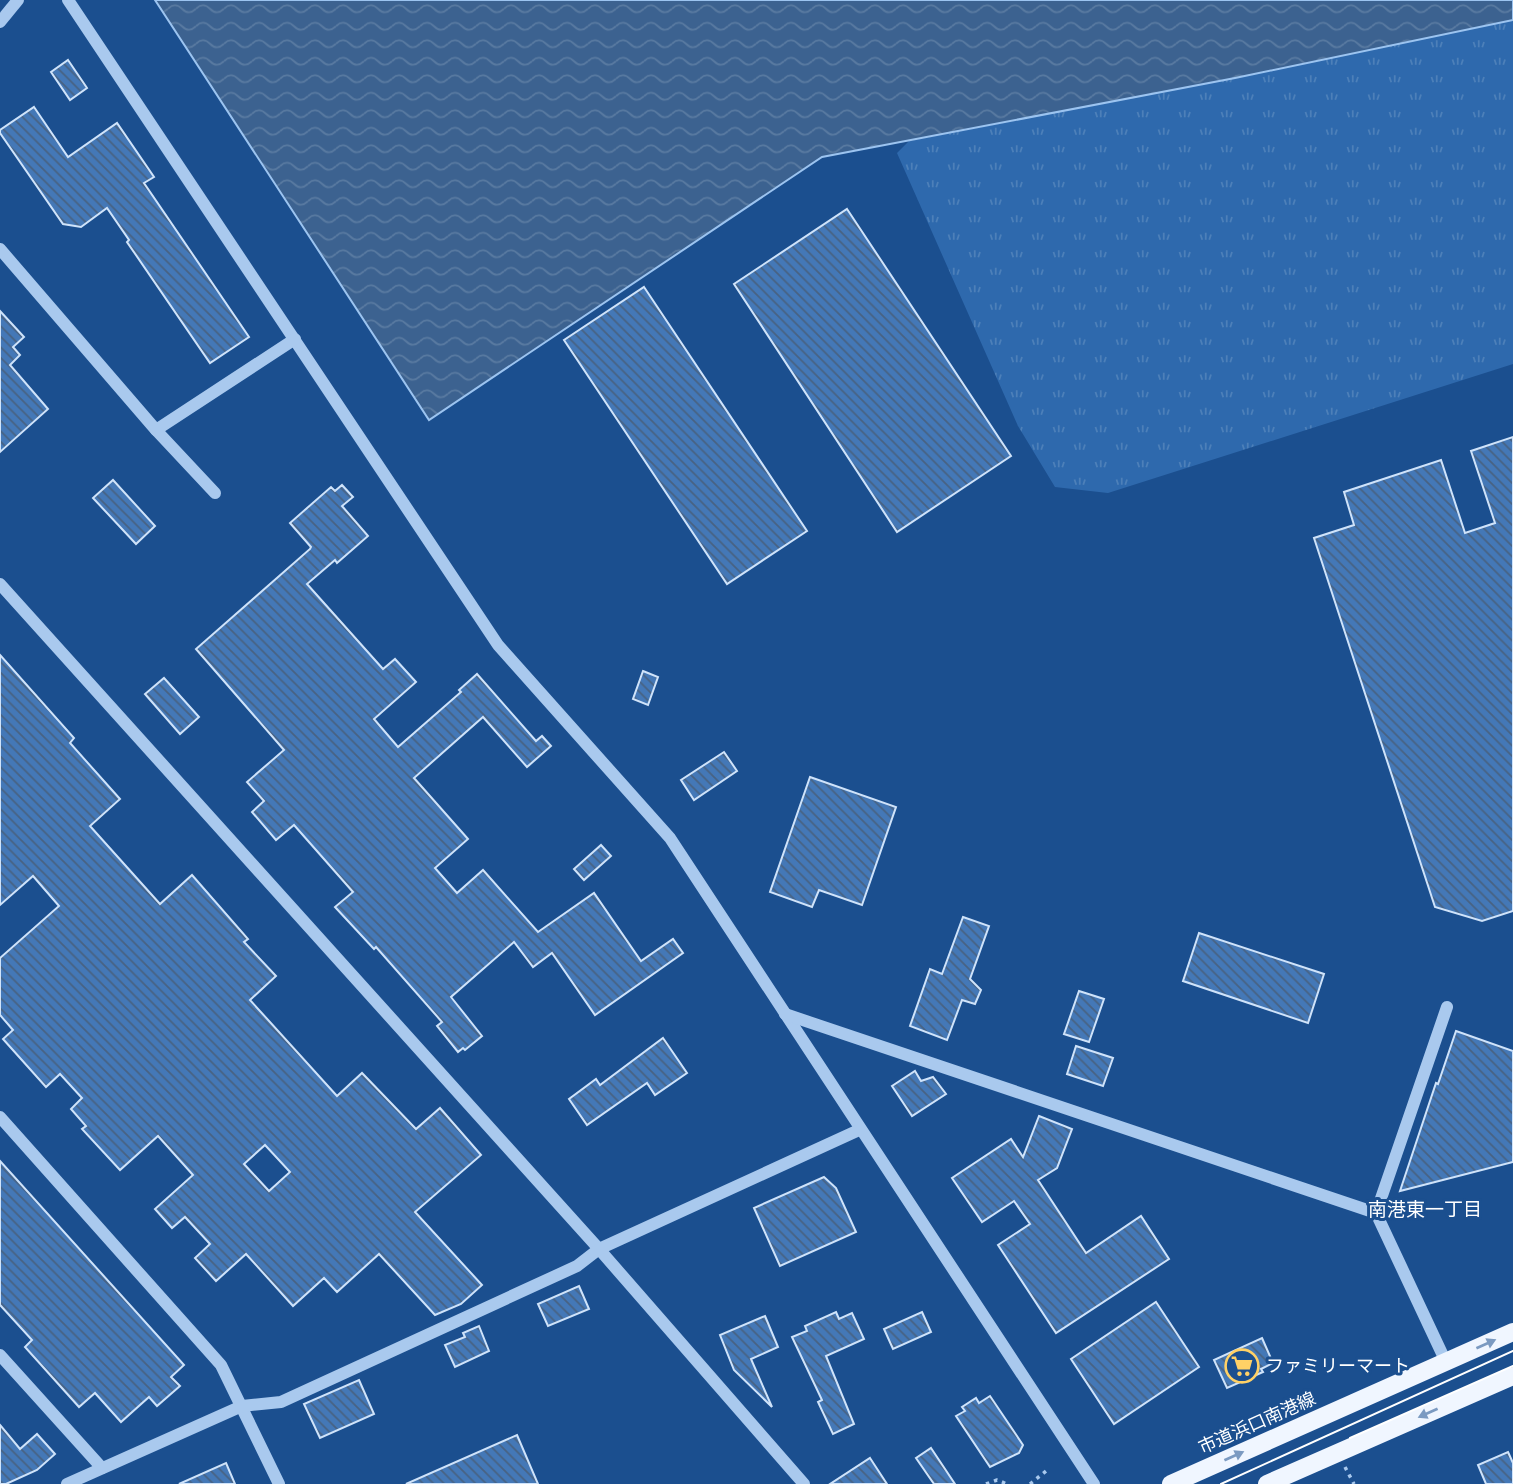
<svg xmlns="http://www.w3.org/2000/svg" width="1513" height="1484" viewBox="0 0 1513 1484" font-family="Overpass,'Noto Sans JP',sans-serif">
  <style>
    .grass { fill: url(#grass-tufts) }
    .water { fill: url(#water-waves); stroke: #9cc4f0; stroke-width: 2 }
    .building { fill: url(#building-back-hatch); stroke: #cfe3fa; stroke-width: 2; fill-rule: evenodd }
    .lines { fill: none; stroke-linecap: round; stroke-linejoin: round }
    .path { stroke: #a9c9ee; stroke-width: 3.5; stroke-dasharray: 3.5 5; stroke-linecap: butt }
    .minor { stroke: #a9c9ee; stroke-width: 12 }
    .major { stroke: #f0f6ff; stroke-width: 18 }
    .tram { stroke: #fff; stroke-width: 2 }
    .oneway { fill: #7b9ac1 }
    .labels { text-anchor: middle; stroke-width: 6; stroke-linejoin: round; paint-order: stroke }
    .poi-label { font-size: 18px; fill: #fff; stroke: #1b4f8f; text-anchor: start }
    .street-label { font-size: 18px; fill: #fff; stroke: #1b4f8f }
    .neighbourhood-label { font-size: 19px; fill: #fff; stroke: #1b4f8f }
  </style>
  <defs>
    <pattern id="grass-tufts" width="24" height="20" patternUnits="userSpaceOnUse" patternTransform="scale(1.75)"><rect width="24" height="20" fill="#2e69ad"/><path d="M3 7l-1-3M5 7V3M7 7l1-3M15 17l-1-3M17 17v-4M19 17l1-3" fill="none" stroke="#4d80b9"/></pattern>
    <pattern id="water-waves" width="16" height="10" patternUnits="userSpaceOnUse" patternTransform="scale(1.75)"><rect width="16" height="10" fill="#3c6290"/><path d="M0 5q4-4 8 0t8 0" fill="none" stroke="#597aa1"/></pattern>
    <pattern id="building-back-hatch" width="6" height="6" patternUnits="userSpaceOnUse" patternTransform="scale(1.75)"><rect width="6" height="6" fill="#4478b7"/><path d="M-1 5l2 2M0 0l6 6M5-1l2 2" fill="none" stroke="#486282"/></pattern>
  </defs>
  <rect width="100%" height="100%" fill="#1b4f8f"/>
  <polygon class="grass" points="1513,20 1513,364 1108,493 1055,487 1018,426 897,153 909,141 1235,78"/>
  <polygon class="water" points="155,0 1513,0 1513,20 1235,78 822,157 429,420"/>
  <g class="building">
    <polygon points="68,60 87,88 70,100 51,72"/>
    <polygon points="34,107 68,157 117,123 154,177 144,183 249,337 210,363 127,242 129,240 107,208 81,227 63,224 0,133 0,130"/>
    <polygon points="847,209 1011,456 897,532 734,284"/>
    <polygon points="644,287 807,531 727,584 564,340"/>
    <polygon points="0,311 24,337 13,347 20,355 10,365 48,409 0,452"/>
    <polygon points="1513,437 1513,911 1482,921 1435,907 1314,538 1354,525 1344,492 1441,460 1465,533 1495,523 1471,451"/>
    <polygon points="113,480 155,526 136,544 93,498"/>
    <polygon points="342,485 353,497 342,506 368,536 337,563 335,560 307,584 383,669 395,659 416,682 374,719 398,747 461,692 459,690 477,674 536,741 542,736 551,746 527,767 483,717 414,778 468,839 435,868 457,893 483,870 538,932 594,893 641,961 673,939 683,953 595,1015 552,953 533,967 514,942 451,997 482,1036 465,1050 463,1048 458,1052 437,1026 442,1022 376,947 374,949 335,907 353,892 294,825 276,840 252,812 264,801 247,782 284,750 196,649 310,549 311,547 290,523 331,487 335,491"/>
    <path d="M0 655 74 738 70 743 120 799 90 826 160 904 192 875 248 939 244 942 276 976 250 1000 337 1096 362 1073 416 1129 440 1108 481 1155 415 1212 482 1285 461 1304 435 1315 379 1254 337 1292 324 1278 293 1306 246 1254 216 1281 195 1258 210 1244 185 1217 172 1228 155 1209 193 1175 158 1136 120 1170 82 1129 86 1126 71 1109 82 1098 60 1074 46 1087 3 1039 13 1030 0 1015V958L59 906 33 876 0 905ZM265 1145 290 1172 269 1191 244 1164Z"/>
    <polygon points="643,671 658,677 648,705 633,699"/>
    <polygon points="164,678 199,717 180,734 145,694"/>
    <polygon points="724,752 737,771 694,800 681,780"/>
    <polygon points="810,777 896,807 862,905 819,890 812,907 770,892"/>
    <polygon points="601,845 611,856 584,880 574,869"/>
    <polygon points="963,917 989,926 970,979 981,990 975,1004 962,1000 947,1040 910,1026 930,969 942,974"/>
    <polygon points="1199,933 1324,974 1308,1023 1183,981"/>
    <polygon points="1079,991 1104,999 1089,1042 1064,1034"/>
    <polygon points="1456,1031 1513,1051 1513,1162 1400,1191 1436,1083 1438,1084"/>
    <polygon points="663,1038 687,1073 655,1095 647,1083 587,1125 569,1099 596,1079 600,1085"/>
    <polygon points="1076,1046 1113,1058 1103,1086 1067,1074"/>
    <polygon points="915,1071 921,1081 933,1077 946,1094 912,1116 892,1086"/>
    <polygon points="1039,1116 1072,1129 1057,1168 1038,1180 1086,1253 1141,1216 1169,1259 1056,1333 998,1245 1030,1224 1014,1201 982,1222 952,1178 1011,1139 1023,1157"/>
    <polygon points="0,1161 184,1365 171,1377 180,1386 157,1406 149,1397 121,1422 95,1393 79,1407 25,1347 32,1340 0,1305"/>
    <polygon points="824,1177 836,1188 856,1232 780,1266 754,1208"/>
    <polygon points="579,1286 589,1309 548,1326 538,1304"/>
    <polygon points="1156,1302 1199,1367 1114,1424 1071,1359"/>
    <polygon points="836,1312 839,1319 852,1313 864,1339 826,1356 854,1424 833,1434 818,1402 822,1400 792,1337 807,1331 805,1326"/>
    <polygon points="922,1312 931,1332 893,1349 884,1329"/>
    <polygon points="765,1316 778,1347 751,1359 772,1407 734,1370 720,1335"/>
    <polygon points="479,1326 489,1351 455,1367 445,1345 465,1337 463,1333"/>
    <polygon points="1262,1338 1273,1363 1261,1369 1263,1372 1227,1388 1214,1360"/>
    <polygon points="359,1380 374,1414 320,1438 304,1404"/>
    <polygon points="990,1396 1023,1445 1019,1453 990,1467 956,1416 965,1411 962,1407 976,1398 979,1403"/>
    <polygon points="0,1425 20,1449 37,1434 55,1454 37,1470 6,1484 0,1484"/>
    <polygon points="517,1435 538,1484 406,1484"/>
    <polygon points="931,1448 955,1484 934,1484 916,1458"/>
    <polygon points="1508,1452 1513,1463 1513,1484 1486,1484 1478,1465"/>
    <polygon points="870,1458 887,1484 830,1484"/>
    <polygon points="226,1463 235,1484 179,1484"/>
  </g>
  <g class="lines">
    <g class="path">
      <polyline points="1345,1467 1354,1484"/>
      <polyline points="986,1484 997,1480 1007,1484"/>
      <polyline points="1030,1484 1046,1471"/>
    </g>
    <g class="minor">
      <polyline points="68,0 498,645 670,838 1094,1484"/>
      <polyline points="0,22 18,0"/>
      <polyline points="0,249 156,430 295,339"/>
      <polyline points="156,430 215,493"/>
      <polyline points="0,584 599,1249 804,1484"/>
      <polyline points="785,1014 1376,1213 1446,1362"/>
      <polyline points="0,1117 221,1365 279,1484"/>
      <polyline points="1376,1213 1447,1007"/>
      <polyline points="0,1355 102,1468"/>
      <polyline points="67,1484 242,1406 281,1402 577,1266 599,1249 859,1130"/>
    </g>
    <g class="major">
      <polyline points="1171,1484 1513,1332"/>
      <polyline points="1267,1484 1513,1376"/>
    </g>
    <g class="tram">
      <polyline points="1350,1438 1513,1366"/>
      <polyline points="1221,1484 1513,1351"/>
    </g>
  </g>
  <defs><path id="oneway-solid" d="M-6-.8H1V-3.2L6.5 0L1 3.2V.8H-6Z" transform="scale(1.75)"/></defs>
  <g class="oneway">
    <use href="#oneway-solid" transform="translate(1486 1344) rotate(-24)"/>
    <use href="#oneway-solid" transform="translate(1428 1413) rotate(156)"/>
    <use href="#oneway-solid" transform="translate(1234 1456) rotate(-24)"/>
  </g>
  <defs>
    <symbol id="supermarket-ring" viewBox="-11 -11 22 22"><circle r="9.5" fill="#1b4f8f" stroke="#ffd166" stroke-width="1.5"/><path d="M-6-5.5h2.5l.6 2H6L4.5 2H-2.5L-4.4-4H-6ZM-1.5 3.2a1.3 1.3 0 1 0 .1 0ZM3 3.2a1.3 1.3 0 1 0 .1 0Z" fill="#ffd166"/></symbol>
  </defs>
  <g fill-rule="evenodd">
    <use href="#supermarket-ring" x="1223" y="1347" width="38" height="38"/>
  </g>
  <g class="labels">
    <g class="poi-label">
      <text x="1266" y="1372">ファミリーマート</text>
    </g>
    <g class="street-label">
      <text transform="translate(1257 1423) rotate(-24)" y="6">市道浜口南港線</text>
    </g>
    <g class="neighbourhood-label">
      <text x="1425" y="1216">南港東一丁目</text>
    </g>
  </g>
</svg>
